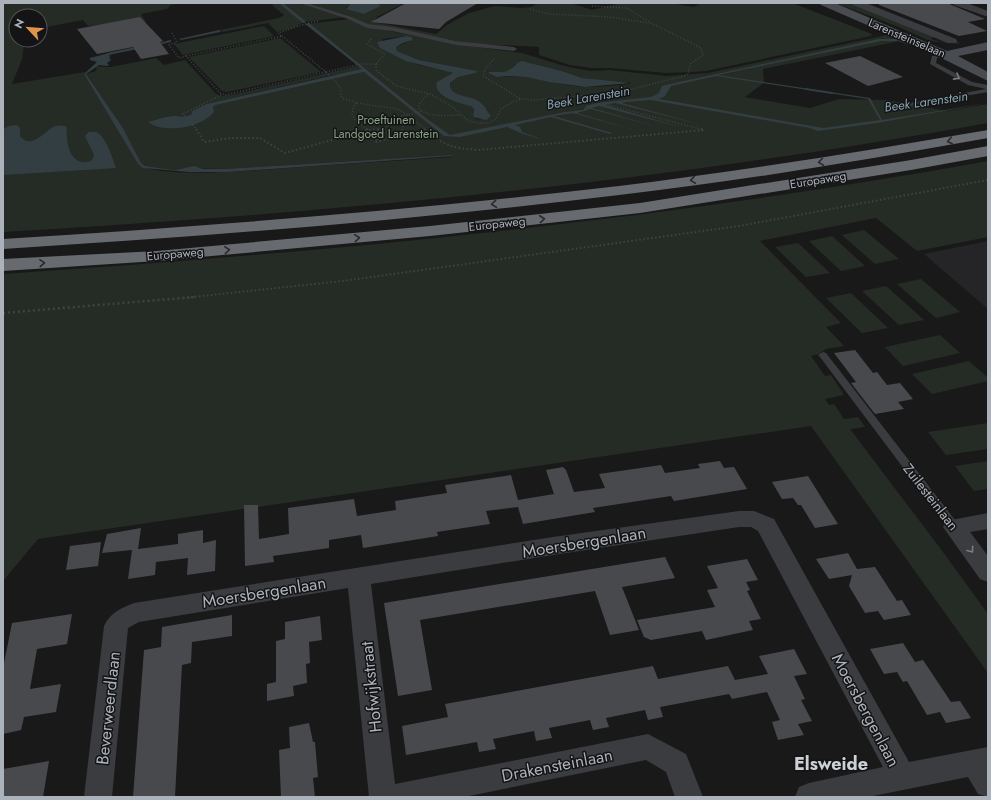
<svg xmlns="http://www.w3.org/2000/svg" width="991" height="800" viewBox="0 0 991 800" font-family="Jost,sans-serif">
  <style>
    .built { fill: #252527 }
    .green { fill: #252c25; fill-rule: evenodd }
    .water { fill: #333e42; fill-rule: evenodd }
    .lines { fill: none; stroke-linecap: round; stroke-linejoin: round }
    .stream { fill: #333e42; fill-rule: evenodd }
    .building { fill: #48494d }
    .path-far2 { stroke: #404346; stroke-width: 1.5; stroke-dasharray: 1 2; stroke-linecap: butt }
    .path-far1 { stroke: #404346; stroke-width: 2; stroke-dasharray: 1.5 2.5; stroke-linecap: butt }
    .path { stroke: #404346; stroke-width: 2.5; stroke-dasharray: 2 3; stroke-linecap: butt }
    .lane { fill: #3a3c3f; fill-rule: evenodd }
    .street { fill: #3a3c3f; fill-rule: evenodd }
    .secondary { fill: #484b4f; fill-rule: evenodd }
    .highway { fill: #676b70; fill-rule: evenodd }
    .oneway { stroke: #797d82 }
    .oneway2 { stroke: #292a2c }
    .labels { text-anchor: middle; stroke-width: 3; stroke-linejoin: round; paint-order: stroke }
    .far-street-label { font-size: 12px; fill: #acb2b9; stroke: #141416 }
    .far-park-label { font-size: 12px; fill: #89a285; stroke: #141416 }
    .far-water-label { font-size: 13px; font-style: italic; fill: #87a4b0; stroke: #141416 }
    .street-label { font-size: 14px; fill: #acb2b9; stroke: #141416 }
    .near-street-label { font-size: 17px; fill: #acb2b9; stroke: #141416 }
    .near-neighbourhood-label { font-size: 18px; font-weight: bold; fill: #cdd1d5; stroke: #141416 }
  </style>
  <rect width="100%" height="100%" fill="#19191a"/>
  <polygon class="built" points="988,241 988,309 924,254"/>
  <g class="green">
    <path d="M3 3H182L171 5 167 9 141 14 146 22 141 23 88 26 83 20 41 28 46 38 40 40V16H16V40H39L24 43 22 59 12 84 85 72 84 74 138 164C161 181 283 168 316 166 362 163 408 160 453 157L451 155 225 169 183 168 175 170 145 166 141 163 123 128 86 74 96 71 97 66 103 67H111L156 58 164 65 185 60 216 94 221 96 236 94 358 66 307 24 349 19 365 26 454 44 522 53 568 67 591 71 609 70 667 76 708 73 887 35 900 41 763 69 764 83 745 97 810 108 839 99 887 100 947 111 988 104V123C662 182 333 213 3 232ZM406 36 412 37 414 39 396 47 397 51 419 60 478 71 476 73 458 77 450 83 451 90 454 93 488 110 490 117C484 119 479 121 473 117L474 109 471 106 443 96 437 91 449 75 454 73 416 64 380 48 383 39ZM528 62 540 67 565 72 582 78 597 81 630 82V84C615 85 601 87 586 87 565 86 545 80 525 77 511 75 501 79 488 73L489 72C499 71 510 75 515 64ZM364 72 216 105 213 107 214 112 208 118 198 124 149 123C155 120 166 116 174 116 181 116 185 118 192 114V111L206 104 328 76Z"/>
    <polygon points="277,3 298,3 345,17 304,22 293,28 277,32 268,23 223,32 220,30 279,18 284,15 272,5"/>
    <polygon points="306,3 350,3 349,6 345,8 364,14 381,6 377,3 404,3 377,17 374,22 436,34 447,25 469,13 495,6 522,8 531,7 538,3 570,3 592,10 621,3 669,3 694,7 701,3 792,3 872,34 871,36 706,71 693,72 666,73 610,68 592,68 570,65 539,55 539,47 483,44 457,41 368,24 352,17"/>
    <path d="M836 3H851L862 7 934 37 931 39C939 42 949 43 957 41L960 44 930 41 901 28Z"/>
    <polygon points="264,26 274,36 183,55 174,44"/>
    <polygon points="280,38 321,72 227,92 222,91 189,57"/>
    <path d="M988 161V237L917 251 876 218 760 241 841 323 826 327 844 346 826 349 819 354 811 356 825 376 831 375 844 395 825 399 829 405 834 404 844 419 858 417 865 427 850 429 940 548 988 614V673L811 426 38 539 3 581V274C333 252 662 220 988 161Z"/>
    <polygon points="864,230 899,259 875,264 842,235"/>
    <polygon points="832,236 865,266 841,271 809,241"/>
    <polygon points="798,243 830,273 806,277 775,247"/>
    <polygon points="921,279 960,312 936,318 897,284"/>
    <polygon points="886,286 924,320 899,325 862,291"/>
    <polygon points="851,293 888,328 862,333 826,298"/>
    <polygon points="940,335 960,353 903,366 885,347"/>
    <polygon points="969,361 988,378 988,381 932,394 912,374"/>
    <polygon points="988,423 988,449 946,455 928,432"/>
    <polygon points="988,461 988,489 974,491 955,466"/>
  </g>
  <g class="water">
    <polygon points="350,3 377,3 381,6 364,14 346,9 349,6"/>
    <path d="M309 23 427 119 450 135 565 112 583 110 586 106 597 103 651 97 659 93 662 86 670 84 879 39H897L912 46 898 41H881L718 75 870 98 882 120 988 103 877 123 818 131 810 128 651 100 626 102 622 103 702 125 615 103 605 105 684 128 599 106 592 108 665 129 591 109 577 113 641 132 573 113 554 116 612 133 610 134 551 117 515 125 520 127 522 132 544 140 523 134 507 127 460 137 444 136 364 72 216 105 213 107 214 112C202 128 164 134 148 122 156 120 166 116 174 116 181 116 185 118 192 114V111L206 104 362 69 305 24ZM716 76 868 99 880 120 823 128 659 99 665 96 671 86Z"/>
    <path d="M406 36 412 37 413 40 403 43 396 47 397 51 419 60 478 71 476 73 458 77 450 83C449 96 465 95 474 99 482 102 486 108 490 115V117L486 120 473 117 474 109 471 106C460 103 432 97 437 82L453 73 406 61 380 48 377 42Z"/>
    <polygon points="105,54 111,56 109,57 111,60 107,63 109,65 107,66 99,65 86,74 123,128 141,163 145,166 175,170 194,166 203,169 225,169 451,155 454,156 228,172 189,172 143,168 138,164 84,74 97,62 90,60 90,58"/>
    <path d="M522 61 565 72 582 78 631 83 585 87 549 82 526 77 507 76 497 77 488 73 489 72C503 71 507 75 517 63Z"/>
    <path d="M17 125 20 128V136C30 149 42 135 50 129 54 125 60 125 65 126L67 128C67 131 66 134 67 137 67 148 73 164 86 162 91 162 93 160 94 155L85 136 89 132H96C107 138 112 157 116 168L3 175V129L9 126Z"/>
  </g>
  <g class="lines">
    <g class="stream">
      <polygon points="281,3 283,3 305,21 305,23 303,23 281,5"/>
      <polygon points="219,30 221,31 220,32 181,40 179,39"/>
      <polygon points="170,40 171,40 171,42 154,46 152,45"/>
      <polygon points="141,46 143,47 142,48 109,55 104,60 101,59 107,53"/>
      <polygon points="805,88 832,92 834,93 832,94 806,90 804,89"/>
    </g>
  </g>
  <g class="building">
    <polygon points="406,3 478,3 446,22 439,29 371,22"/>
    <polygon points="879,3 947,3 985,19 968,22 987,31 959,36 879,5"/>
    <polygon points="140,17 163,41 160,42 169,54 141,59 133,47 97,54 77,29"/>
    <polygon points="860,56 903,77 868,86 825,63"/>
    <polygon points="855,350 873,373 877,372 887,385 900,383 913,399 898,402 904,409 875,414 851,383 856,382 834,353"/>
    <polygon points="720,461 724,468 734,467 747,489 674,501 671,496 593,508 595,512 523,524 518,507 486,511 490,524 437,532 438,536 363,548 361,535 329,540 329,548 273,556 274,562 245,566 244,505 258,505 259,539 289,534 288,508 354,499 357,516 396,510 395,501 447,493 445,485 511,475 518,500 554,494 546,470 563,467 566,470 574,492 605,488 599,474 661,465 665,473 700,468 698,464"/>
    <polygon points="808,476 826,505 838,524 815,528 801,505 798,505 793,498 782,499 772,482"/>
    <polygon points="141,528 138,549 178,544 178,534 203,530 203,543 216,540 215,571 187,575 188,558 156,562 155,575 128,579 132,550 102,553 107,534"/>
    <polygon points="101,542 98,566 66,570 70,546"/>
    <polygon points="848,553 857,569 875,567 897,601 902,600 911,615 884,620 878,611 865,613 849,586 852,575 829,579 816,559"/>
    <polygon points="665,557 675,578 622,587 639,630 610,635 595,591 420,620 432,690 398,696 384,603"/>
    <polygon points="747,559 758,580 746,582 750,590 747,591 761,619 749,621 753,630 706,640 702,631 651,640 644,637 637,620 715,607 707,590 718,588 707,566"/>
    <polygon points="72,614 67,644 37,649 30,689 61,684 56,712 24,717 21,730 3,734 3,668 12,623"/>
    <polygon points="232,615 232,636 192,642 191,663 182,665 175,797 133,797 144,650 161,647 162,627"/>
    <polygon points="320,616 322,640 309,642 310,663 306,664 307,683 293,686 294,696 267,701 267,684 276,682 276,641 285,639 285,622"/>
    <polygon points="903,643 915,662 923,660 951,702 960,701 971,718 946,723 940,712 927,715 907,681 903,682 897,672 884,674 870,649"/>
    <polygon points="794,649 807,674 794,676 805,699 801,700 812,721 798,724 804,735 778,740 772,722 780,720 767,692 732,699 729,694 660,707 663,717 648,720 645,710 606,718 609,727 593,730 590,720 549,728 552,738 536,741 534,731 493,739 496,749 479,752 477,742 406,755 402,726 448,717 445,704 653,666 658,679 728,666 735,680 768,674 759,656"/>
    <polygon points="309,723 313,742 315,742 318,777 313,778 315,797 281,797 279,750 290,748 289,727"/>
    <polygon points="49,761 43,797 3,797 3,769"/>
  </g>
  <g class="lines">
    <g class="path-far2">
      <polyline points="592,6 627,8 651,23 701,48 703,55 690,64 688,74 684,76 628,90 589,95 608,105 704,130"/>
      <polyline points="530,9 548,14 610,17 649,23"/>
      <polyline points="172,33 177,42 169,45 179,58 186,56"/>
      <path d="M281 36 278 33C292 29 304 23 319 21"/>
      <polygon points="282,36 326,72 225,95 220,93 186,56"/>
      <polyline points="371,39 367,44 385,54 376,64"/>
      <polyline points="494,59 485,69 483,76 521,99"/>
      <polyline points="326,72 361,64 376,64 376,70 396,86 430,94 453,107 468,121 478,123 489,123 496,119 501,109 512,102 521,99 534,100 589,95"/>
      <polyline points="326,72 340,87 342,98 357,103 353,107 352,115 356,121 368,130"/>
      <path d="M428 94 419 104V109C431 118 447 115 461 115"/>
      <polyline points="357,103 398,109 408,115 422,111"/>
      <polyline points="197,130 183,114 223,94"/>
      <path d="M378 130C388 127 398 115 408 115L426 130"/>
      <polyline points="402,130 405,119 404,115"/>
    </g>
    <g class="path-far1">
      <polyline points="196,129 204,142 231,138 260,138 285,153 368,130 381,129"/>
      <polyline points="367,129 368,130"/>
      <path d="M424 129C445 146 452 148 478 150L704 130 700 129"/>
      <polyline points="376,132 378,134 375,142 400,136"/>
      <polyline points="402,139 400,136 402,129"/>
      <polyline points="183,298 343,281 739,226 988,180"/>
    </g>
    <polyline class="path" points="3,313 195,297"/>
    <g class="lane">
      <polygon points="299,3 307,3 352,17 368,24 392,27 456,41 514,47 517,49 514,51 456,45 392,31 367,28 348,19"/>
      <polygon points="947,53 950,55 949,56 937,58 936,63 972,82 988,85 988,92 885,110 885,108 887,107 986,89 968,85 930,64 932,56"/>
      <polygon points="823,352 826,353 958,524 960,527 958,530 954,531 950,530 820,357 818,355"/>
    </g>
    <g class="street">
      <polygon points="852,3 866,3 956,39 957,41 956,43 948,43 853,5"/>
      <polygon points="953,3 967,3 988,11 988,17 954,5"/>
      <path d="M739 511H754L774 519 909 762 988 747V797L978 794 968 777 868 797H795L799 787 809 783 883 767 758 531 751 527H739L553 555 371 584 395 784 648 734 686 754 703 797H675L666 772 646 760 464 797H369L348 588 139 622 128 628 112 797H84L104 626C110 613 121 608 134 603L553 537Z"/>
      <polygon points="988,513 988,529 970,532 988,556 988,582 980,579 943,527 946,521"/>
    </g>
    <polygon class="secondary" points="819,3 835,3 947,51 988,42 988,50 958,56 988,72 988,81 927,51 821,5"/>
    <g class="highway">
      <path d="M988 130V138C865 160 742 181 619 195 414 220 209 236 3 249V239C209 226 414 210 619 186 742 171 865 151 988 130Z"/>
      <polygon points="988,146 988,156 911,170 640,213 430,236 157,261 3,271 3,259 157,251 430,226 640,203 911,160"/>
    </g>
  </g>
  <defs><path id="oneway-chevron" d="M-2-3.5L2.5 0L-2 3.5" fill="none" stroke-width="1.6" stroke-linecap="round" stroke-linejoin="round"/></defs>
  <g class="oneway">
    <use href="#oneway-chevron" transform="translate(957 77) rotate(29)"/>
    <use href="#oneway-chevron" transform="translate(971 550) rotate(54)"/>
  </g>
  <g class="oneway2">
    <use href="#oneway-chevron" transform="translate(950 141) rotate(169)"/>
    <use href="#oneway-chevron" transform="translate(821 162) rotate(172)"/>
    <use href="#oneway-chevron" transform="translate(693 180) rotate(172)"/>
    <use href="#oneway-chevron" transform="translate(494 204) rotate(174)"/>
    <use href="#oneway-chevron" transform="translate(542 219) rotate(-6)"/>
    <use href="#oneway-chevron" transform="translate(357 238) rotate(-5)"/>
    <use href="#oneway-chevron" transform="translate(227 250) rotate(-5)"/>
    <use href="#oneway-chevron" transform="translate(42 263) rotate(-3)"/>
  </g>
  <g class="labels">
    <g class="far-street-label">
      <text transform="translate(907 38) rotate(23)" y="4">Larensteinselaan</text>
      <text transform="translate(818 180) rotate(-9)" y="4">Europaweg</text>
      <text transform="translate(497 224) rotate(-6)" y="4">Europaweg</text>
      <text transform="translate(175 254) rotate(-5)" y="4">Europaweg</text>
    </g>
    <g class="far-park-label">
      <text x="386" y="124">Proeftuinen<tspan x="386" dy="14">Landgoed Larenstein</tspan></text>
    </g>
    <g class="far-water-label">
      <text transform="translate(588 97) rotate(-10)" y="5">Beek Larenstein</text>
      <text transform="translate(926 101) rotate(-8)" y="5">Beek Larenstein</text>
    </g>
    <g class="street-label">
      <text transform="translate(931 497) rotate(52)" y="5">Zuilesteinlaan</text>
    </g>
    <g class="near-street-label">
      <text transform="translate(584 542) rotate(-9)" y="6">Moersbergenlaan</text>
      <text transform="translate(264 592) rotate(-9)" y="6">Moersbergenlaan</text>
      <text transform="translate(371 687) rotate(-96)" y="6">Hofwijkstraat</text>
      <text transform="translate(108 708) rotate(-84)" y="6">Beverweerdlaan</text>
      <text transform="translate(866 710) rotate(62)" y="6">Moersbergenlaan</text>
      <text transform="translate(557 765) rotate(-11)" y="6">Drakensteinlaan</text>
    </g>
    <g class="near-neighbourhood-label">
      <text x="831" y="770">Elsweide</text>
    </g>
  </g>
  <rect width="991" height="800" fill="none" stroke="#acb2b9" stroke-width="8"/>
  <g transform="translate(28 28) rotate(296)"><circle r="19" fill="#141416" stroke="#515357"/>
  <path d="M0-3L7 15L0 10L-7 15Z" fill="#e0944b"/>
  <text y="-6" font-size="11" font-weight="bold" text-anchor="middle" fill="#acb2b9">N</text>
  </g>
</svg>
